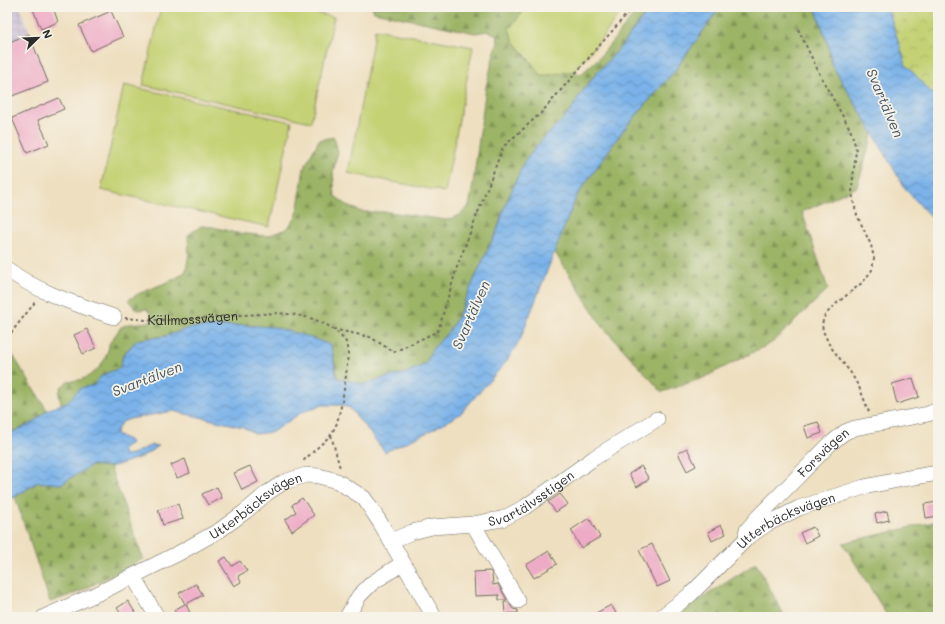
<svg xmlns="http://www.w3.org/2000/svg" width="945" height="624" viewBox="0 0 945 624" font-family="Mali,sans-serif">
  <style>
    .industrial { fill: url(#industrial-grid) }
    .green { fill: #c4d274; stroke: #787e50 }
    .forest { fill: url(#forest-firs); stroke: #637048 }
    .park { fill: url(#park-crowns); stroke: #787e50 }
    .water { fill: url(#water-waves); stroke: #526e8a }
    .building { fill: #eeabc6 }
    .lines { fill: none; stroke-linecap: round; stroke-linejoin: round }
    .minor-casing { stroke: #6f6a5f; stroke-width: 16 }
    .path { stroke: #6f6a5f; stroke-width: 2; stroke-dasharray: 3 3; stroke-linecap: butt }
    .minor { stroke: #fff; stroke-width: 15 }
    .labels { text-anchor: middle; stroke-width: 3.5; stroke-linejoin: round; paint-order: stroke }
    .street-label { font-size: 13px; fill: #2b2b2b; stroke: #f7f3e8 }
    .water-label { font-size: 14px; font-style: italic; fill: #435464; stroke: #f7f3e8 }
  </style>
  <defs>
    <pattern id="industrial-grid" width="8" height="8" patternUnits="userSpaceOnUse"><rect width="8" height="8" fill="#cbbfd6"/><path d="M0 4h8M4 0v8" fill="none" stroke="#aea4b8"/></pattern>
    <pattern id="forest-firs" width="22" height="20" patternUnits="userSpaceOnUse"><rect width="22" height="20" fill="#9bb466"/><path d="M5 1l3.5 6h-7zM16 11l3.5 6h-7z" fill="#7f9354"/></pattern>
    <pattern id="park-crowns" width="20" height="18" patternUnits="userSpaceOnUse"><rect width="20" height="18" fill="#c4d274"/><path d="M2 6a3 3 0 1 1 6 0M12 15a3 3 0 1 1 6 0" fill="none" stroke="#a9b465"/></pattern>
    <pattern id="water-waves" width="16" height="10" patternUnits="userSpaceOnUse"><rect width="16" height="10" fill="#7ab2e9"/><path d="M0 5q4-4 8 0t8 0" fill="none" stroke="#6491bd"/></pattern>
  </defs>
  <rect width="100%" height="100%" fill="#f7f3e8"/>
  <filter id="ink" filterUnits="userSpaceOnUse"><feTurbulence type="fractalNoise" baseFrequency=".025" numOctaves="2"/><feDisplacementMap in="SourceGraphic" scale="8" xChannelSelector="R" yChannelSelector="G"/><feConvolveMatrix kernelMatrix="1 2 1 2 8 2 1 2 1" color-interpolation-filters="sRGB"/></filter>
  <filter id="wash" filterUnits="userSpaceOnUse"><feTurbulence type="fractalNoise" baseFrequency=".012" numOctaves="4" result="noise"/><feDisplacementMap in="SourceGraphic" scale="16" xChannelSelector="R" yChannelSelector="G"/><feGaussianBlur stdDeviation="0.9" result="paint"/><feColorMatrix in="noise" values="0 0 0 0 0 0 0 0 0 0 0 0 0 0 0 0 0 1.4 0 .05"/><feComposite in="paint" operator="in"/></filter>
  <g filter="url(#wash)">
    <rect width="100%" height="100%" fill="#eedfc0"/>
    <polygon class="industrial" points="7,7 20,7 48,82 7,98"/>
    <g class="green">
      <polygon points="161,7 288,7 334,17 311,122 143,85"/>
      <polygon points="520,7 624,7 605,34 575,71 542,76 513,40 509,29 521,14"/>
      <polygon points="375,29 473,47 445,192 348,173"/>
      <polygon points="124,85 292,122 269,227 101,190"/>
    </g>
    <g class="forest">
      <polygon points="372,7 520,7 521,14 509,29 513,40 542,76 575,71 580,75 599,58 640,7 651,7 618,50 595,75 579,96 570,112 541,141 524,162 505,206 497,231 482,262 459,314 449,331 431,351 426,364 406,373 384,378 364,384 337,378 331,345 244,325 189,328 166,336 137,340 123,355 120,368 107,373 99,378 94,385 81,388 67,402 61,404 59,394 61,387 69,381 80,380 89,376 98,369 105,359 109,347 109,344 121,327 129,324 150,322 151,315 147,309 137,310 128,300 138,294 175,279 186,271 189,253 188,235 201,226 213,227 236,233 267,236 287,229 297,215 304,168 319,140 334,137 338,151 333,172 335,196 348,206 362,212 390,212 446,220 460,215 469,206 473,184 486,87 494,54 498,43 497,35 488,31 475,33 374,12"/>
      <polygon points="720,7 815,7 828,44 832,65 873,133 857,187 802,212 828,289 773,342 703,378 662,392 603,327 554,251 576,197 621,133 676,69"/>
      <polygon points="7,346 47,410 33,423 13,432 7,436"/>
      <polygon points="92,465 110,467 143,559 79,592 50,602 15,497 38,482 61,484"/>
      <polygon points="938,521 938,617 888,617 843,543"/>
      <polygon points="756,563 785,617 675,617 675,616"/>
    </g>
    <polygon class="park" points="850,7 938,7 938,182"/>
    <g class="water">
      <polygon points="651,7 720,7 676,69 621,133 576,197 520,340 506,362 460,414 428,432 385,452 350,408 340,405 321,405 302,412 272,432 256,434 243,427 173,411 130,419 122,422 116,431 117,435 129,440 131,443 122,449 124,455 132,454 152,445 159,446 141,457 121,464 110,467 92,465 61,484 38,482 7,502 7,436 13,432 33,423 47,410 67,402 81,388 94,385 99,378 107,373 120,368 123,355 137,340 166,336 189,328 244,325 273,327 303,335 331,345 337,378 364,384 384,378 406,373 426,364 431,351 449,331 459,314 482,262 497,231 505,206 524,162 541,141 570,112 579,96 595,75 618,50"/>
      <polygon points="815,7 889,7 888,9 906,65 931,92 938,97 938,221 927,213 904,187 873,133 832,65 828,44"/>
    </g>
    <g id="blocks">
      <g class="building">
        <polygon points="32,7 53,7 58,22 41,29"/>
        <polygon points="111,11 123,37 91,51 79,25"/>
        <polygon points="29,34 48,82 7,98 7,43"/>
        <polygon points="59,98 64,109 38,120 49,144 27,153 12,118"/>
        <polygon points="87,329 96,348 83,354 74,335"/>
        <polygon points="913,378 919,397 897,404 892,384"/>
        <polygon points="818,422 822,433 808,438 804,426"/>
        <polygon points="687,448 696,466 687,471 678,453"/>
        <polygon points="185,459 190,473 177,478 171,465"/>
        <polygon points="250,466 258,482 242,490 234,473"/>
        <polygon points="641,466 649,479 637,487 629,474"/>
        <polygon points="217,487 222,498 208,505 202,494"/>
        <polygon points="560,494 568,504 556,512 548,502"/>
        <polygon points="302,498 314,515 292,531 285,520 296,512 292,505"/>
        <polygon points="938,502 938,516 926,518 924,504"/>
        <polygon points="178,504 183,519 163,525 158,510"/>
        <polygon points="887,511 889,520 877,523 875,514"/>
        <polygon points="589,518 600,537 581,548 571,530"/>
        <polygon points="721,525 726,534 712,541 708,532"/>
        <polygon points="813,527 818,536 805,543 800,533"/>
        <polygon points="652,544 670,581 657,587 639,550"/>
        <polygon points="549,551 557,564 534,578 526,565"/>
        <polygon points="226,557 232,566 240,561 247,571 238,576 241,582 234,586 219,561"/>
        <polygon points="490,571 492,574 493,585 498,584 507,600 499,600 499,595 475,596 474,572"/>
        <polygon points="196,584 203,595 186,604 190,613 183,617 178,617 174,610 185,604 179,593"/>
        <polygon points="128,601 138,617 123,617 117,608"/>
        <polygon points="504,602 508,602 513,609 518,610 518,613 505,614"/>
        <polygon points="611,605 616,613 609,617 589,617"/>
      </g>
    </g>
  </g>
  <g filter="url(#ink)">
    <use href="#blocks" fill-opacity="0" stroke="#6f6a5f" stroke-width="1"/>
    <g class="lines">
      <defs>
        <g id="minor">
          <path d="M7 269C38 293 77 304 114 317"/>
          <polyline points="473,524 518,601"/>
          <path id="s2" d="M746 533 747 530 757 518 830 444 845 432 855 428 928 414 938 410"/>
          <path id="s3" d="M391 541 412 532 432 527 473 524 502 519 525 507 594 458 657 419"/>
          <polyline points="133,576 157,617"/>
          <path id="s4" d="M44 617 101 592 179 553 220 530 246 511 267 493 284 482 306 475 319 476 337 481 364 498 381 524 434 617"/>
          <polyline points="347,617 359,596 372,583 403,563"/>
          <path id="s5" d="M661 617 691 594 748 537 767 524 799 508 864 487 903 479 938 473"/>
        </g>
      </defs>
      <use href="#minor" class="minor-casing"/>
      <g class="path">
        <polyline points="798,29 822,79 850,129 854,141 856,150 852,188 853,200 857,215 871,245 874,258 872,270 863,282 837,303 825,315 822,324 823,331 830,346 851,373 860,389 869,412"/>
        <path id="s1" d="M125 318 147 320H179L227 316 277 313 297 315 313 319 327 325 338 333 346 342 348 353 346 376 342 402 337 423 331 435 302 462"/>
        <polyline points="333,329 370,337 394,352 438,331 457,267 503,147 541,113 633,7"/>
        <polyline points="7,338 36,301"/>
        <polyline points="331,435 340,468"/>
      </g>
      <use href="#minor" class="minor"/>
    </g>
  </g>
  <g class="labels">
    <g class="street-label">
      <text dy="5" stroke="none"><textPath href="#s1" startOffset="68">Källmossvägen</textPath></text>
      <text dy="5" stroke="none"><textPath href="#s2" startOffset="112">Forsvägen</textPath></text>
      <text dy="5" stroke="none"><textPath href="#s3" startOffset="149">Svartälvsstigen</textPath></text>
      <text dy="5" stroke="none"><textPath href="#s4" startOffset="240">Utterbäcksvägen</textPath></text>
      <text dy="5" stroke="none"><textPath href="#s5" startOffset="160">Utterbäcksvägen</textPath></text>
    </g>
    <g class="water-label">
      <text transform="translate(885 103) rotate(67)" y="5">Svartälven</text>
      <text transform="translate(471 315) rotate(-66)" y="5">Svartälven</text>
      <text transform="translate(147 379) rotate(-21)" y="5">Svartälven</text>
    </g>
  </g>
  <rect width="945" height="624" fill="none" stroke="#f7f3e8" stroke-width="24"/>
  <g transform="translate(38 38) rotate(67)" stroke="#f7f3e8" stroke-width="3" paint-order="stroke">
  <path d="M0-3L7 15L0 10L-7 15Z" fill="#2b2b2b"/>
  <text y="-6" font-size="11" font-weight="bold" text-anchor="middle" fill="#2b2b2b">N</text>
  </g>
</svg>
